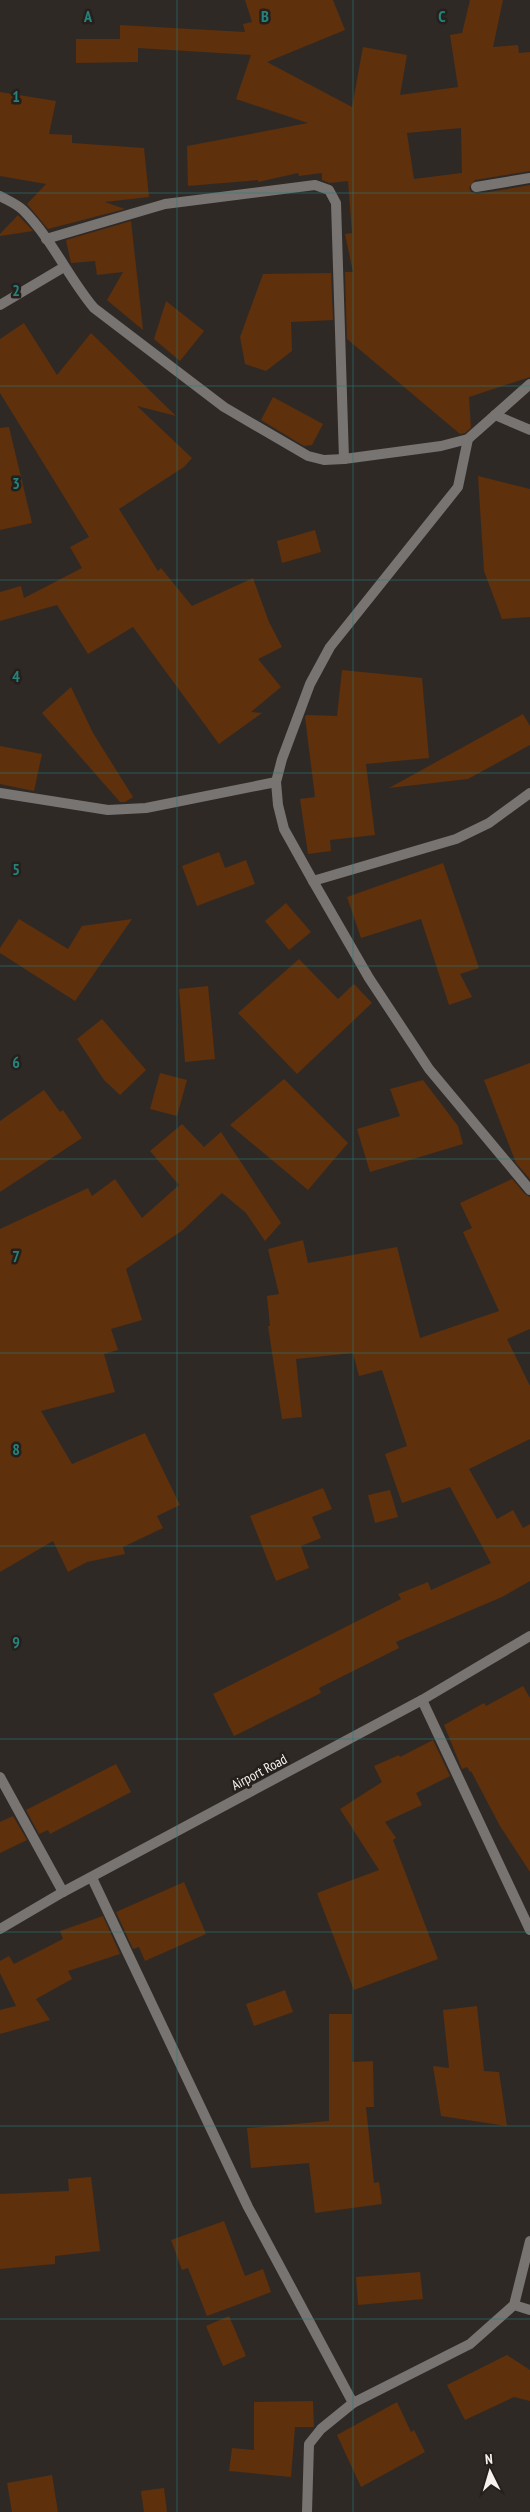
<svg xmlns="http://www.w3.org/2000/svg" width="530" height="2512" viewBox="0 0 530 2512" font-family="'PT Sans Narrow',sans-serif">
  <style>
    .building { fill: #5e300c; fill-rule: evenodd }
    .lines { fill: none; stroke-linecap: round; stroke-linejoin: round }
    .minor { stroke: #777472; stroke-width: 10 }
    .tertiary { stroke: #777472; stroke-width: 10 }
    .grid { fill: none; stroke: #26827b; stroke-width: 1; stroke-opacity: 0.55 }
    .labels { text-anchor: middle; stroke-width: 5; stroke-linejoin: round; paint-order: stroke }
    .street-label { font-size: 14px; fill: #f7f2f0; stroke: #25201c }
    .grid-label { font-size: 16px; text-anchor: middle; font-weight: bold; fill: #26827b; stroke: #25201c; stroke-width: 5; stroke-linejoin: round; paint-order: stroke }
  </style>
  <rect width="100%" height="100%" fill="#2f2926"/>
  <g class="building">
    <path d="M245 0H333L345 30 267 62 352 107 363 47 407 55 400 95 458 87 450 35 462 33 470 0H503L493 47 518 45 519 53 530 52V171L475 180 469 188 471 192 477 194 530 185V377L469 397 471 428 465 433 460 434 347 339 345 272H353L345 234 352 233 348 181 330 183 322 180V173L299 176 298 173 258 182V180L188 186 187 146 308 123 236 99 251 55 138 48V62L76 63V39H120V25L245 32 243 24 252 22ZM461 128 462 173 414 179 407 133Z"/>
    <polygon points="0,92 56,101 49,134 72,135 72,143 144,148 149,197 105,202 125,209 48,229 27,204 46,184 0,176"/>
    <polygon points="18,215 33,231 0,236 0,234"/>
    <polygon points="131,221 142,320 143,330 107,300 123,272 97,275 95,261 71,263 66,240"/>
    <polygon points="331,273 333,320 291,322 292,351 266,371 245,364 240,337 263,274"/>
    <polygon points="166,301 204,331 180,361 154,339"/>
    <polygon points="24,323 57,375 91,333 176,416 137,406 192,458 184,467 119,509 158,571 161,568 192,606 253,578 269,622 282,647 258,659 281,687 251,712 262,713 219,744 133,627 88,654 57,605 0,621 0,592 21,586 24,598 82,568 70,547 89,537 0,393 0,339"/>
    <polygon points="273,397 323,424 312,445 304,446 261,420"/>
    <polygon points="9,427 32,523 0,530 0,428"/>
    <polygon points="478,476 530,489 530,617 502,619 484,571"/>
    <polygon points="315,530 321,552 282,563 277,541"/>
    <polygon points="342,670 422,678 429,758 366,764 375,835 330,840 331,851 308,854 300,799 315,797 305,717 306,715 337,716"/>
    <polygon points="71,687 93,733 133,797 125,802 120,802 42,713"/>
    <polygon points="523,714 530,726 530,745 468,779 389,788"/>
    <polygon points="0,746 42,754 34,791 0,784"/>
    <polygon points="219,852 225,868 246,860 255,884 197,906 182,866"/>
    <polygon points="443,863 479,968 460,974 472,997 449,1005 421,919 361,938 347,897"/>
    <polygon points="286,903 311,932 289,950 265,921"/>
    <polygon points="19,919 68,949 82,926 132,919 75,1001 0,953 0,948"/>
    <polygon points="299,959 338,999 354,984 372,1003 297,1074 238,1013"/>
    <polygon points="208,986 215,1059 185,1062 179,989"/>
    <polygon points="102,1019 146,1070 120,1095 104,1080 77,1039"/>
    <polygon points="530,1063 530,1179 516,1163 484,1080"/>
    <polygon points="160,1073 187,1080 177,1116 150,1109"/>
    <polygon points="284,1079 348,1143 308,1190 230,1125"/>
    <polygon points="423,1080 458,1126 463,1144 370,1172 357,1129 400,1116 390,1089"/>
    <polygon points="44,1090 60,1112 63,1110 82,1138 0,1192 0,1121"/>
    <polygon points="182,1124 204,1147 221,1132 281,1223 265,1241 246,1213 222,1193 183,1230 126,1269 142,1320 111,1329 118,1350 104,1354 115,1392 41,1411 72,1464 145,1433 180,1505 157,1516 163,1528 123,1547 125,1554 87,1562 68,1572 53,1541 0,1572 0,1229 88,1188 92,1196 115,1179 142,1218 179,1185 150,1151"/>
    <polygon points="512,1179 525,1194 530,1197 530,1329 507,1339 530,1386 530,1439 469,1469 497,1519 513,1510 523,1528 530,1524 530,1581 502,1597 396,1642 399,1648 319,1688 321,1693 234,1736 213,1694 401,1599 398,1594 428,1582 431,1590 491,1563 450,1487 402,1503 385,1454 407,1446 382,1370 359,1376 353,1353 296,1359 302,1417 282,1419 268,1326 270,1326 267,1296 279,1294 268,1249 303,1240 308,1263 397,1247 420,1338 499,1311 463,1232 472,1228 460,1203"/>
    <polygon points="323,1488 332,1509 312,1517 321,1538 301,1546 309,1568 276,1581 250,1516"/>
    <polygon points="390,1490 398,1517 375,1523 368,1495"/>
    <polygon points="523,1686 530,1698 530,1872 500,1826 471,1771 470,1772 467,1767 462,1769 444,1725 484,1703 486,1706"/>
    <polygon points="433,1740 450,1776 416,1793 422,1805 385,1822 396,1838 393,1840 438,1959 354,1990 317,1893 379,1870 340,1809 382,1782 374,1766 399,1755 400,1757"/>
    <polygon points="116,1764 131,1792 50,1834 48,1830 39,1834 26,1810"/>
    <polygon points="13,1816 27,1840 0,1853 0,1822"/>
    <polygon points="184,1882 206,1934 145,1961 139,1947 133,1949 116,1912"/>
    <polygon points="103,1916 120,1954 68,1971 72,1979 36,1999 50,2020 0,2034 0,2010 16,2006 0,1973 0,1961 9,1956 14,1964 63,1939 60,1931"/>
    <polygon points="285,1990 293,2012 254,2026 246,2004"/>
    <polygon points="477,2006 484,2071 499,2072 507,2126 441,2116 433,2066 449,2068 443,2010"/>
    <polygon points="329,2014 352,2014 352,2062 373,2061 374,2107 366,2107 374,2183 379,2182 382,2204 315,2213 309,2163 251,2168 247,2128 329,2121"/>
    <polygon points="91,2177 100,2251 55,2256 55,2264 0,2269 0,2194 69,2191 68,2179"/>
    <polygon points="224,2221 245,2276 263,2269 271,2292 207,2316 188,2268 182,2270 171,2240"/>
    <polygon points="420,2272 423,2299 358,2305 356,2277"/>
    <polygon points="229,2316 246,2356 223,2366 206,2326"/>
    <polygon points="507,2355 530,2370 530,2401 514,2397 465,2420 447,2385"/>
    <polygon points="313,2401 314,2427 295,2427 291,2477 229,2471 232,2448 254,2450 254,2402"/>
    <polygon points="397,2402 411,2432 414,2430 425,2452 361,2487 337,2435"/>
    <polygon points="52,2475 58,2512 12,2512 7,2483"/>
    <polygon points="164,2488 167,2512 144,2512 141,2491"/>
  </g>
  <g class="lines">
    <g class="minor">
      <polyline points="476,187 530,178"/>
      <path d="M0 196C7 200 17 204 23 210 52 239 68 277 94 308L224 407 308 456 324 460 344 459 441 446 468 439 530 384"/>
      <polyline points="46,239 165,204 315,185 329,190 336,203 344,459"/>
      <polyline points="0,305 64,267"/>
      <polyline points="495,415 530,430"/>
      <polyline points="468,439 458,487 330,647 310,684 282,759 276,782 278,805 284,829 313,881 369,978 429,1069 530,1190"/>
      <polyline points="0,793 108,810 146,808 276,782"/>
      <polyline points="313,881 456,839 489,823 530,793"/>
      <polyline points="422,1700 530,1930"/>
      <polyline points="0,1777 63,1892"/>
      <polyline points="92,1878 248,2207 353,2403"/>
      <polyline points="514,2305 530,2310"/>
      <polyline points="307,2512 309,2444 321,2429 353,2403 470,2344 514,2305 530,2241"/>
    </g>
    <polyline class="tertiary" points="0,1929 63,1892 422,1700 530,1636"/>
  </g>
  <path class="grid" d="M177 0V2512M353 0V2512M0 193H530M0 386H530M0 580H530M0 773H530M0 966H530M0 1159H530M0 1353H530M0 1546H530M0 1739H530M0 1932H530M0 2126H530M0 2319H530"/>
  <g class="labels">
    <g class="street-label">
      <text transform="translate(259 1772) rotate(-28)" y="5">Airport Road</text>
    </g>
  </g>
  <g class="grid-label">
    <text x="88" y="22">A</text>
    <text x="265" y="22">B</text>
    <text x="442" y="22">C</text>
    <text x="16" y="102">1</text>
    <text x="16" y="296">2</text>
    <text x="16" y="489">3</text>
    <text x="16" y="682">4</text>
    <text x="16" y="875">5</text>
    <text x="16" y="1068">6</text>
    <text x="16" y="1262">7</text>
    <text x="16" y="1455">8</text>
    <text x="16" y="1648">9</text>
  </g>
  <g transform="translate(490 2472) rotate(355)" stroke="#25201c" stroke-width="4" paint-order="stroke">
  <path d="M0-4L9 19L0 12L-9 19Z" fill="#f7f2f0"/>
  <text y="-8" font-size="14" font-weight="bold" text-anchor="middle" fill="#f7f2f0">N</text>
  </g>
</svg>
